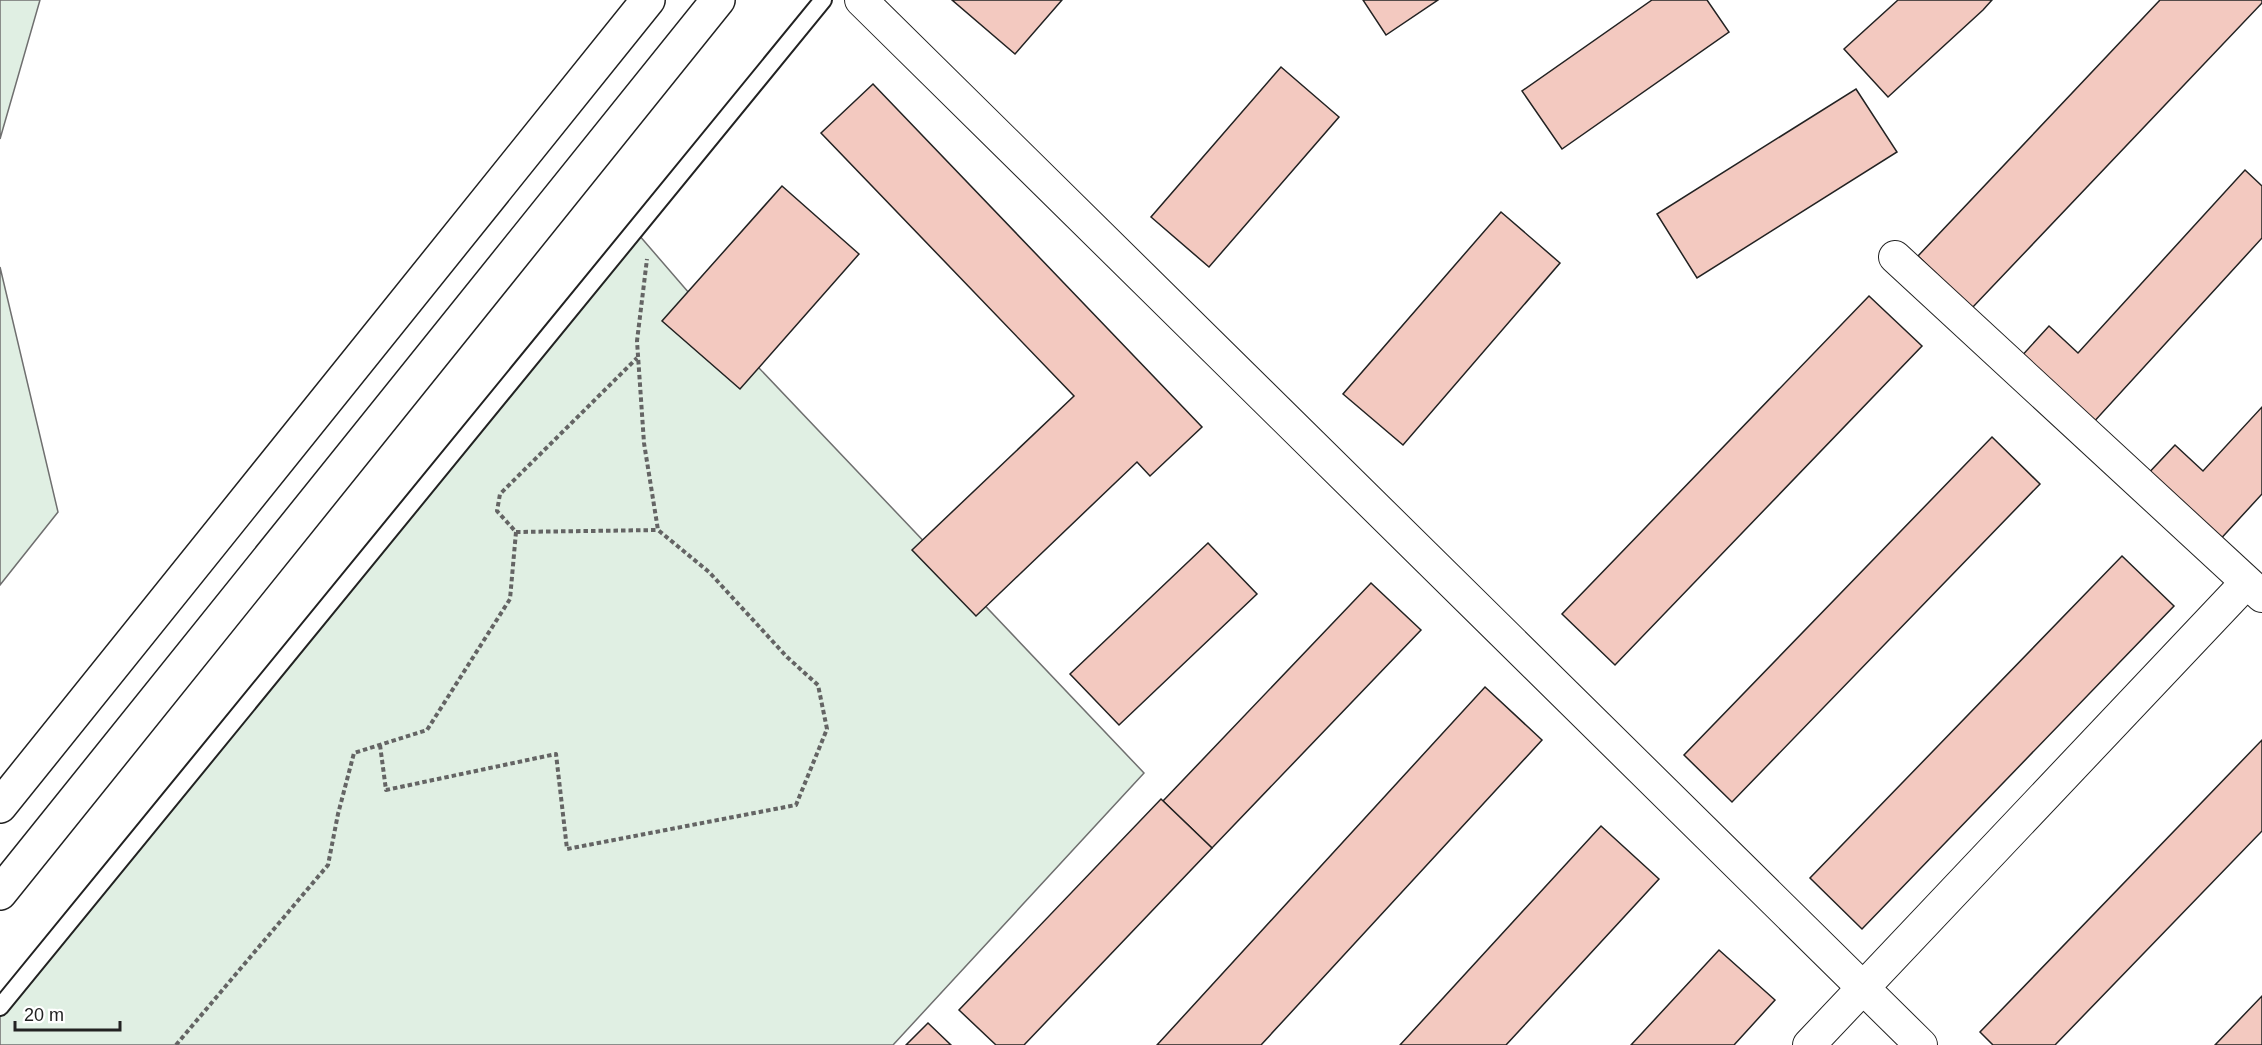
<svg xmlns="http://www.w3.org/2000/svg" width="2262" height="1045" viewBox="0 0 2262 1045" font-family="Arial,sans-serif">
  <style>
    .green { fill: #e0efe3; stroke: #6f6f6f; stroke-width: 1.5 }
    .building { fill: #f3c9c0; stroke: #222; stroke-width: 1.5 }
    .lines { fill: none; stroke-linecap: round; stroke-linejoin: round }
    .service-casing { stroke: #222; stroke-width: 20 }
    .minor-casing { stroke: #222; stroke-width: 34 }
    .trunk-casing { stroke: #222; stroke-width: 36 }
    .path { stroke: #646464; stroke-width: 4; stroke-dasharray: 4.5 3; stroke-linecap: butt }
    .service { stroke: #fff; stroke-width: 16 }
    .minor { stroke: #fff; stroke-width: 32 }
    .trunk { stroke: #fff; stroke-width: 33 }
  </style>
  <rect width="100%" height="100%" fill="#fff"/>
  <g class="green">
    <polygon points="0,0 40,0 0,139"/>
    <polygon points="632,227 702,308 1144,773 893,1045 0,1045 0,1001"/>
    <polygon points="0,267 58,512 0,585"/>
  </g>
  <g class="building">
    <polygon points="952,0 1062,0 1015,54"/>
    <polygon points="1363,0 1438,0 1386,35"/>
    <polygon points="1652,0 1707,0 1729,32 1562,149 1522,91"/>
    <polygon points="1898,0 1992,0 1983,10 1888,97 1844,49"/>
    <polygon points="2160,0 2262,0 2262,3 1972,308 1918,256"/>
    <polygon points="1281,67 1339,117 1209,267 1151,217"/>
    <polygon points="873,84 1202,427 1150,476 1137,462 976,616 912,550 1074,396 821,133"/>
    <polygon points="1856,89 1897,152 1697,278 1657,214"/>
    <polygon points="2245,170 2262,186 2262,238 2091,425 2019,359 2049,326 2078,353"/>
    <polygon points="782,186 859,254 740,389 662,321"/>
    <polygon points="1501,212 1560,263 1403,445 1343,394"/>
    <polygon points="1869,296 1922,346 1615,665 1562,614"/>
    <polygon points="2262,407 2262,494 2216,544 2144,478 2175,445 2203,471"/>
    <polygon points="1992,437 2040,484 1732,802 1684,755"/>
    <polygon points="1208,543 1257,594 1119,725 1070,674"/>
    <polygon points="2122,556 2174,606 1862,929 1810,878"/>
    <polygon points="1371,583 1421,630 1212,848 1163,801"/>
    <polygon points="1485,687 1542,740 1261,1045 1157,1045"/>
    <polygon points="2262,740 2262,831 2055,1045 1993,1045 1980,1032"/>
    <polygon points="1161,799 1212,848 1024,1045 996,1045 959,1010"/>
    <polygon points="1601,826 1659,879 1506,1045 1400,1045"/>
    <polygon points="1719,950 1775,1000 1734,1045 1631,1045"/>
    <polygon points="2262,996 2262,1045 2215,1045"/>
    <polygon points="928,1023 951,1045 906,1045"/>
  </g>
  <g class="lines">
    <defs>
      <polyline id="service" points="0,1007 823,0"/>
      <g id="minor">
        <polyline points="861,0 1921,1045"/>
        <polyline points="1895,257 2262,596"/>
        <polyline points="1809,1045 2246,583"/>
      </g>
      <g id="trunk">
        <polyline points="0,806 648,0"/>
        <polyline points="0,893 718,0"/>
      </g>
    </defs>
    <use href="#service" class="service-casing"/>
    <use href="#minor" class="minor-casing"/>
    <use href="#trunk" class="trunk-casing"/>
    <g class="path">
      <polyline points="516,532 658,530"/>
      <polyline points="380,745 386,790 556,754 567,849 796,805 827,729 818,685 787,657 709,572 658,530 644,443 637,341 647,259"/>
      <polyline points="176,1045 328,865 338,814 354,753 427,730 510,599 516,532 497,511 500,494 637,358"/>
    </g>
    <use href="#service" class="service"/>
    <use href="#minor" class="minor"/>
    <use href="#trunk" class="trunk"/>
  </g>
  <path d="M15 1021v9h105v-9" fill="none" stroke="#222222" stroke-width="3"/>
  <text x="24" y="1021" font-size="18" fill="#222222" stroke="#ffffff" stroke-width="4.5" paint-order="stroke">20 m</text>
</svg>
